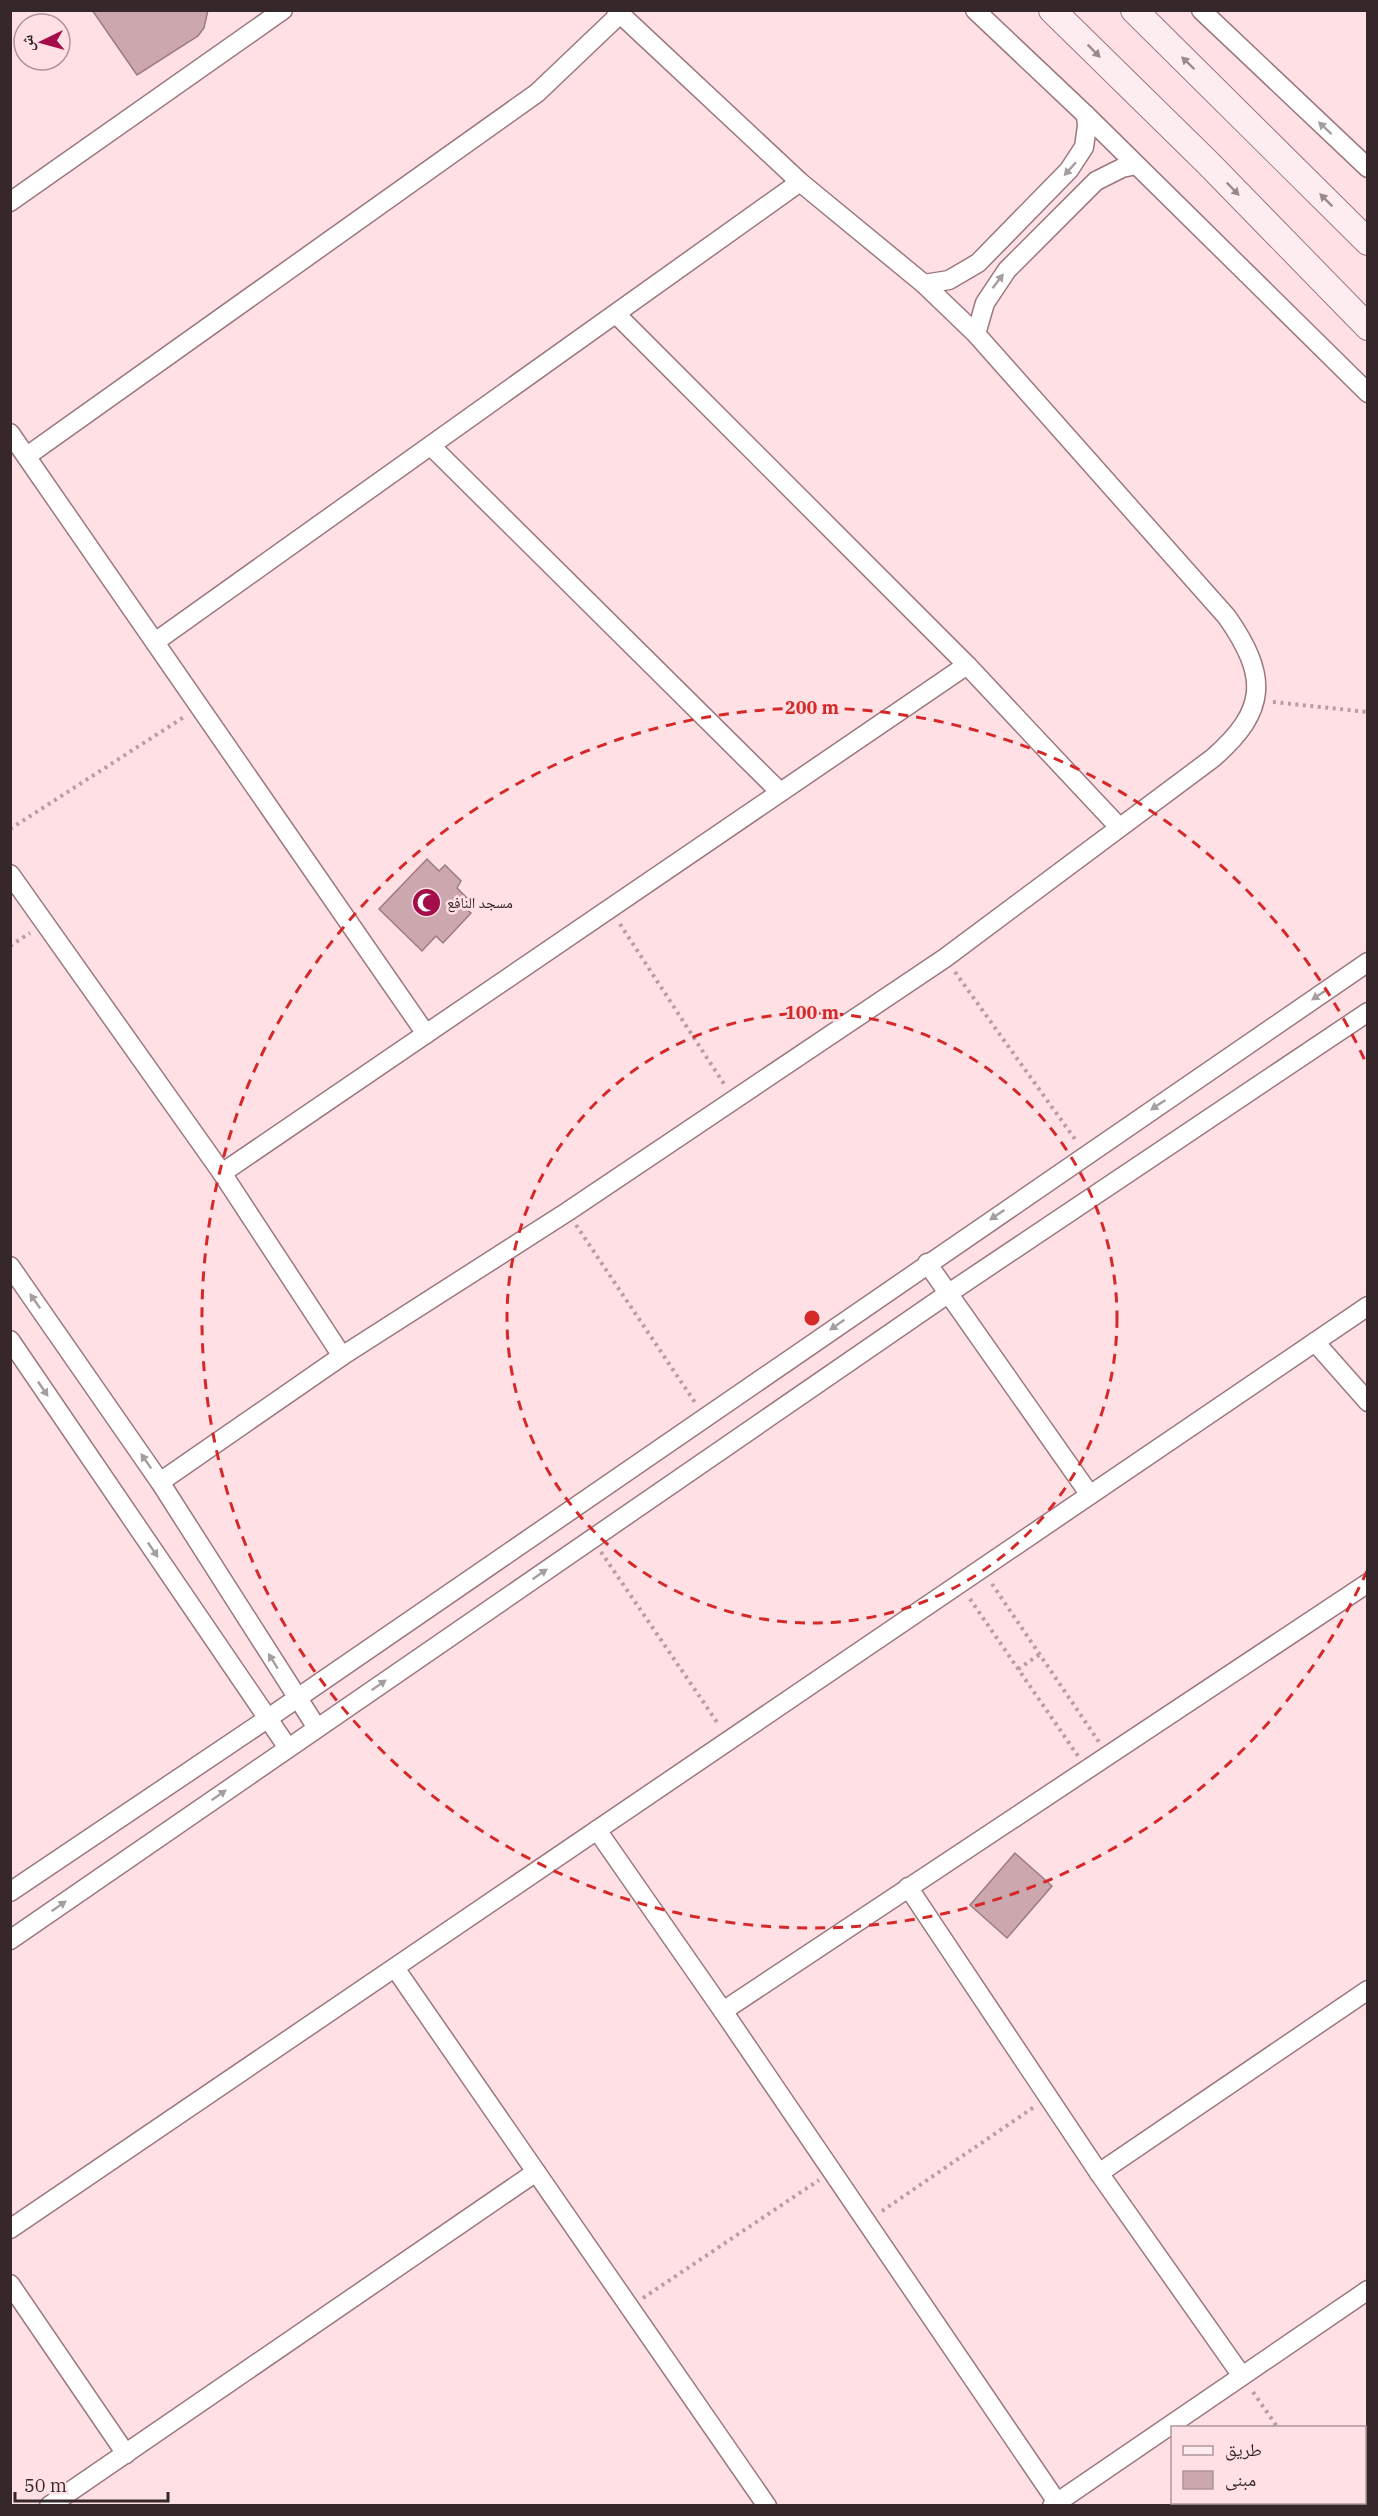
<svg xmlns="http://www.w3.org/2000/svg" width="1378" height="2516" viewBox="0 0 1378 2516" font-family="'IBM Plex Serif','Noto Naskh Arabic',serif">
  <style>
    .building { fill: #cca7ad; stroke: #9e7b81; stroke-width: 1.5 }
    .lines { fill: none; stroke-linecap: round; stroke-linejoin: round }
    .street-casing { stroke: #9b787e; stroke-width: 21 }
    .secondary-casing { stroke: #9b787e; stroke-width: 28 }
    .path { stroke: #b79ea2; stroke-width: 4; stroke-dasharray: 3 4.5; stroke-linecap: butt }
    .street { stroke: #fff; stroke-width: 18 }
    .secondary { stroke: #fdedf0; stroke-width: 26 }
    .oneway { fill: #9a8a8d }
    .oneway2 { fill: #a59e9f }
    .ring { fill: none; stroke: #d62828; stroke-width: 3; stroke-dasharray: 10 8 }
    .labels { text-anchor: middle; stroke-width: 5; stroke-linejoin: round; paint-order: stroke }
    .poi-label { font-size: 15px; fill: #36282a; stroke: #ffe0e5; text-anchor: start }
    .centre { fill: #d62828; stroke: #ffe0e5; stroke-width: 3 }
    .ring-label { font-size: 18px; text-anchor: middle; font-weight: bold; fill: #d62828; stroke: #ffe0e5; stroke-width: 5; stroke-linejoin: round; paint-order: stroke }
  </style>
  <rect width="100%" height="100%" fill="#ffe0e5"/>
  <g class="building">
    <polygon points="92,10 208,10 204,28 198,36 137,75"/>
    <polygon points="427,859 439,871 445,865 461,881 457,888 469,900 463,906 471,913 443,943 436,936 422,951 379,909"/>
    <polygon points="1015,1853 1052,1886 1007,1938 970,1905"/>
  </g>
  <g class="lines">
    <defs>
      <g id="street">
        <polyline points="975,10 1086,115 1368,393"/>
        <polyline points="1201,10 1368,168"/>
        <polyline points="10,202 283,10"/>
        <polyline points="924,284 949,280 978,263 1069,170 1084,147 1087,126 1086,115"/>
        <polyline points="617,315 967,665 1119,827"/>
        <polyline points="976,334 985,303 1007,270 1096,181 1122,168 1136,165"/>
        <polyline points="10,433 426,1034"/>
        <polyline points="431,446 780,792"/>
        <polyline points="27,456 537,93 620,14"/>
        <polyline points="155,642 800,182"/>
        <polyline points="10,874 222,1173 342,1356"/>
        <polyline points="222,1173 967,665"/>
        <polyline points="927,1263 1090,1495"/>
        <polyline points="10,1266 160,1482 317,1728"/>
        <polyline points="10,1340 288,1748"/>
        <polyline points="1315,1342 1368,1402"/>
        <path d="M160 1482 342 1356 567 1212 945 958 1213 758C1268 710 1268 676 1227 617L976 334 924 284 800 182 616 10"/>
        <polyline points="597,1830 723,2011 1057,2502"/>
        <polyline points="908,1887 1099,2173 1242,2376"/>
        <polyline points="10,1892 267,1719 1368,962"/>
        <polyline points="10,1940 949,1293 1368,1012"/>
        <polyline points="395,1968 767,2506"/>
        <polyline points="723,2011 1368,1583"/>
        <polyline points="1099,2173 1368,1990"/>
        <polyline points="10,2229 1368,1306"/>
        <polyline points="10,2284 126,2454"/>
        <polyline points="49,2506 536,2172"/>
        <polyline points="1052,2506 1368,2290"/>
      </g>
      <g id="secondary">
        <polyline points="1052,10 1208,163 1368,327"/>
        <polyline points="1134,10 1368,242"/>
      </g>
    </defs>
    <use href="#street" class="street-casing"/>
    <use href="#secondary" class="secondary-casing"/>
    <g class="path">
      <polyline points="1273,702 1368,712"/>
      <polyline points="10,829 184,717"/>
      <polyline points="620,924 724,1084"/>
      <polyline points="10,946 30,933"/>
      <polyline points="955,972 1077,1142"/>
      <polyline points="576,1225 696,1404"/>
      <polyline points="601,1552 719,1725"/>
      <polyline points="992,1584 1099,1742"/>
      <polyline points="970,1599 1078,1756"/>
      <polyline points="1018,1669 1039,1655"/>
      <polyline points="882,2211 1034,2107"/>
      <polyline points="643,2298 819,2180"/>
      <polyline points="1253,2392 1278,2428"/>
      <polyline points="1331,2502 1333,2506"/>
    </g>
    <use href="#street" class="street"/>
    <use href="#secondary" class="secondary"/>
  </g>
  <defs><path id="oneway-solid" d="M-6-.8H1V-3.2L6.5 0L1 3.2V.8H-6Z" transform="scale(1.5)"/></defs>
  <g class="oneway">
    <use href="#oneway-solid" transform="translate(1094 51) rotate(45)"/>
    <use href="#oneway-solid" transform="translate(1188 63) rotate(-136)"/>
    <use href="#oneway-solid" transform="translate(1233 189) rotate(46)"/>
    <use href="#oneway-solid" transform="translate(1326 200) rotate(-135)"/>
  </g>
  <g class="oneway2">
    <use href="#oneway-solid" transform="translate(1325 128) rotate(-137)"/>
    <use href="#oneway-solid" transform="translate(1070 169) rotate(131)"/>
    <use href="#oneway-solid" transform="translate(998 281) rotate(-53)"/>
    <use href="#oneway-solid" transform="translate(1319 995) rotate(146)"/>
    <use href="#oneway-solid" transform="translate(1158 1105) rotate(146)"/>
    <use href="#oneway-solid" transform="translate(997 1215) rotate(146)"/>
    <use href="#oneway-solid" transform="translate(35 1301) rotate(-125)"/>
    <use href="#oneway-solid" transform="translate(837 1325) rotate(145)"/>
    <use href="#oneway-solid" transform="translate(43 1389) rotate(56)"/>
    <use href="#oneway-solid" transform="translate(146 1461) rotate(-125)"/>
    <use href="#oneway-solid" transform="translate(153 1550) rotate(56)"/>
    <use href="#oneway-solid" transform="translate(540 1574) rotate(-35)"/>
    <use href="#oneway-solid" transform="translate(273 1661) rotate(-122)"/>
    <use href="#oneway-solid" transform="translate(379 1685) rotate(-35)"/>
    <use href="#oneway-solid" transform="translate(219 1795) rotate(-35)"/>
    <use href="#oneway-solid" transform="translate(59 1906) rotate(-35)"/>
  </g>
  <g class="ring">
    <circle cx="812" cy="1318" r="305"/>
    <path d="M1367 1571A610 610 0 1 1 1367 1065"/>
  </g>
  <defs>
    <symbol id="mosque-disc" viewBox="-11 -11 22 22"><circle r="9.5" fill="#a40d49" stroke="#ffe0e5"/><path d="M3.5-4.9A6 6 0 1 0 3.5 4.9A5 5 0 1 1 3.5-4.9Z" fill="#fff"/></symbol>
  </defs>
  <g fill-rule="evenodd">
    <use href="#mosque-disc" x="410" y="886" width="33" height="33"/>
  </g>
  <g class="labels">
    <g class="poi-label">
      <text x="447" y="908">مسجد النافع</text>
    </g>
  </g>
  <circle cx="812" cy="1318" r="9" class="centre"/>
  <g class="ring-label">
    <text x="812" y="714">200 m</text>
    <text x="812" y="1019">100 m</text>
  </g>
  <rect width="1378" height="2516" fill="none" stroke="#36282a" stroke-width="24"/>
  <rect x="1171" y="2426" width="195" height="78" fill="#ffe0e5" stroke="#af969a" stroke-width="1.5"/>
  <rect x="1183" y="2446" width="30" height="9" fill="#fdedf0" stroke="#af969a" stroke-width="1.5"/>
  <text x="1225" y="2456" font-size="18" fill="#36282a">طريق</text>
  <rect x="1183" y="2471" width="30" height="18" fill="#cca7ad" stroke="#af969a" stroke-width="1.5"/>
  <text x="1225" y="2486" font-size="18" fill="#36282a">مبنى</text>
  <g transform="translate(42 42) rotate(265)"><circle r="28" fill="#ffe0e5" stroke="#af969a" stroke-width="1.5"/>
  <path d="M0-4.5L10 22L0 15L-10 22Z" fill="#a40d49"/>
  <text y="-9" font-size="16" font-weight="bold" text-anchor="middle" fill="#36282a">ش</text>
  </g>
  <path d="M15 2492v9h153v-9" fill="none" stroke="#36282a" stroke-width="3"/>
  <text x="24" y="2492" font-size="18" fill="#36282a" stroke="#ffe0e5" stroke-width="4.5" paint-order="stroke">50 m</text>
</svg>
